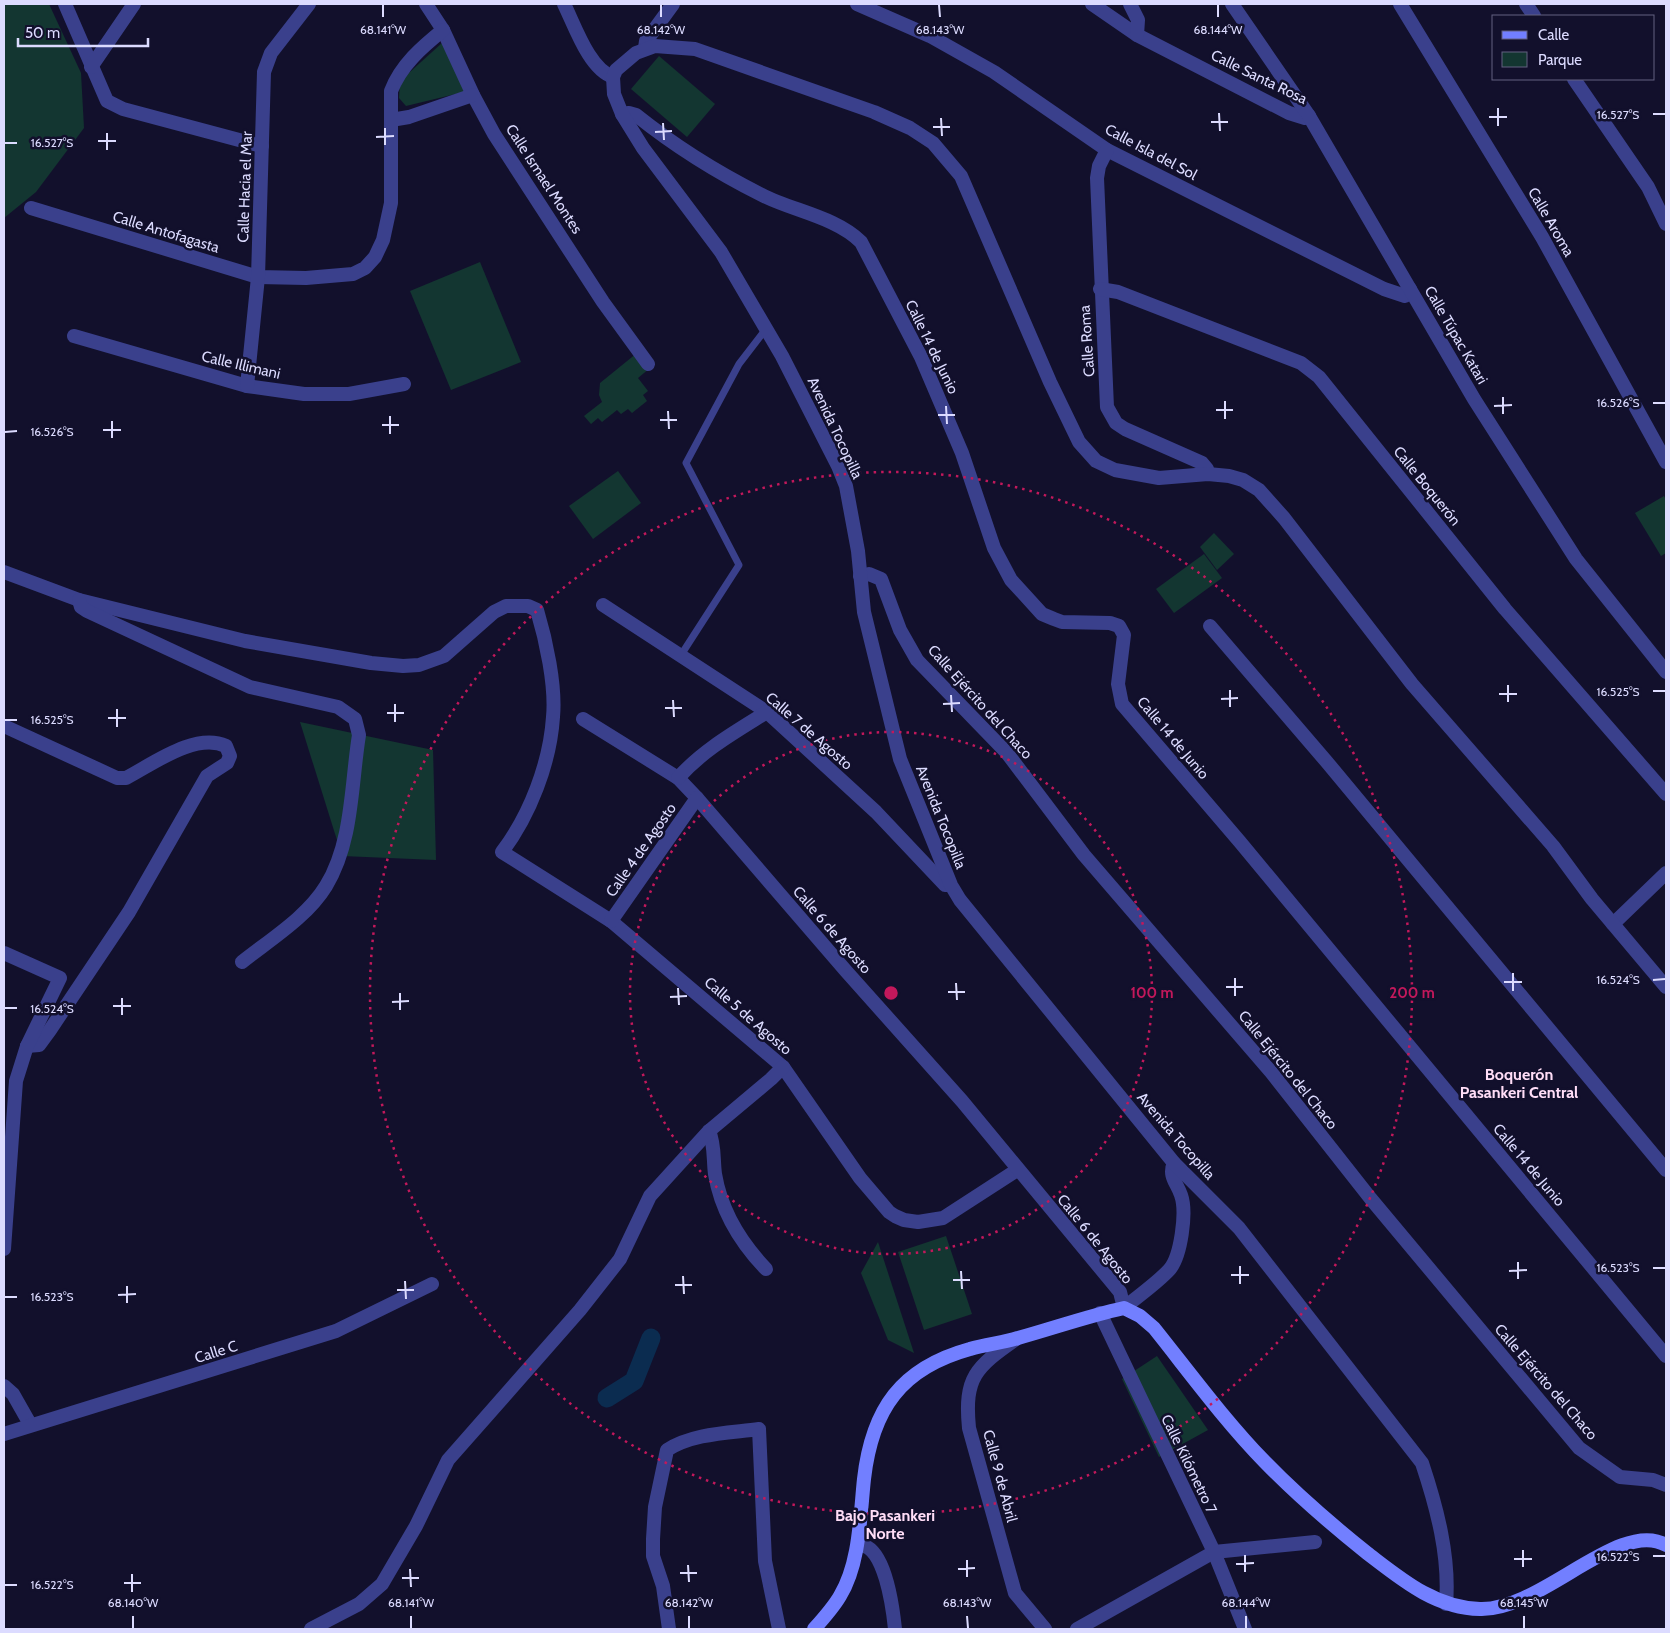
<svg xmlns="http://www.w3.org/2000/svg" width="1670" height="1633" viewBox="0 0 1670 1633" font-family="Cabin,sans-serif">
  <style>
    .green { fill: #133631 }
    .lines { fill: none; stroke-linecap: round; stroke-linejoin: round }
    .canal { stroke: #0b2c50; stroke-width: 19 }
    .service { stroke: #3a408c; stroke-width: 7 }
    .minor { stroke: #3a408c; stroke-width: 14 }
    .tertiary { stroke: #3a408c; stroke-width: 14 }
    .secondary { stroke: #727fff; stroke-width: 14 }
    .ticks { fill: none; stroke: #dcdbff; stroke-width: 2 }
    .ring { fill: none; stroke: #c2185b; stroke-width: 2.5; stroke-dasharray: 2.5 5 }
    .labels { text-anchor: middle; stroke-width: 5; stroke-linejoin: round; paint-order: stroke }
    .street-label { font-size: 15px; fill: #dcdbff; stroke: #12102c }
    .neighbourhood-label { font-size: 16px; font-weight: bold; fill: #ffddf7; stroke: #12102c }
    .ticks-label { font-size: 12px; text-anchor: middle; fill: #dcdbff; stroke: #12102c; stroke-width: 5; stroke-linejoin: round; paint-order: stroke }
    .centre { fill: #c2185b; stroke: #12102c; stroke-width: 2.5 }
    .ring-label { font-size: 15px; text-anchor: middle; font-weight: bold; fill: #c2185b; stroke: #12102c; stroke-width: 5; stroke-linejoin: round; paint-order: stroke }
  </style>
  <rect width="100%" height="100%" fill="#12102c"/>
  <g class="green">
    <polygon points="4,4 49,4 81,73 84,128 36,192 4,218"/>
    <polygon points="442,43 468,91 406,106 399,98 400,81"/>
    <polygon points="659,56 715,104 687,137 631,89"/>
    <polygon points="480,262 521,362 451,390 410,291"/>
    <polygon points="637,353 650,368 638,378 648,391 643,395 647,401 632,413 628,409 621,414 617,410 602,422 598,418 591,424 584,416 602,402 599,395 600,383"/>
    <polygon points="618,471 641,503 593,539 569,506"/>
    <polygon points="1664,496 1666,500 1666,553 1661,556 1635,513"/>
    <polygon points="1214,533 1234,554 1217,570 1200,547"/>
    <polygon points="1204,554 1222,578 1174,613 1156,589"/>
    <polygon points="300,722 433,750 436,860 342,856"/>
    <polygon points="946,1236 972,1314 924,1330 898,1252"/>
    <polygon points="878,1242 914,1353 888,1340 861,1273"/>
    <polygon points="1157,1356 1208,1430 1159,1457 1122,1379"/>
  </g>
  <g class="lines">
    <polyline class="canal" points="607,1398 634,1381 651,1338"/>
    <polyline class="service" points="681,655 739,565 686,463 739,364 766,329"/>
    <g class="minor">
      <polyline points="65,4 107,101 123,109 262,146"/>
      <polyline points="426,4 443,30 473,95 494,134 603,302 648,364"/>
      <path d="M564 4C575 26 589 69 613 77"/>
      <polyline points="857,4 930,36 994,72 1107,150 1384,289 1405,296 1410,289"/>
      <polyline points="1092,4 1137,35 1289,113 1305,118 1309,116"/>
      <polyline points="1130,4 1138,20 1137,35"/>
      <polyline points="1232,4 1309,116 1474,399 1576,559 1666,672"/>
      <polyline points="1400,4 1542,237 1666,462"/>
      <polyline points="1526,4 1534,16"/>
      <polyline points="645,48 646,41 673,4"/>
      <polyline points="91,67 134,4"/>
      <polyline points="1574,79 1648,187 1666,224"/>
      <path d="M622 114 629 113 636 115C676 147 716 172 762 195 793 211 836 217 861 242L921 357 962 453 994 548 1011 580 1042 614 1054 619 1062 622 1110 623 1119 626 1124 635 1118 684 1122 704 1240 842 1666 1356"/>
      <polyline points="391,120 409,117 473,95"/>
      <polyline points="1107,150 1099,166 1097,178 1107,407 1116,423 1125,429 1202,463 1207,469 1208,474"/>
      <path d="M31 208 258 277 306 278 353 274 365 268 375 257 383 240 391 203V91C401 65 422 47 443 30"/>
      <polyline points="1100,289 1118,292 1301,363 1319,377 1505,609 1666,794"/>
      <polyline points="74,336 247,386 304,394 349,394 404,384"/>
      <polyline points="247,386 258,277 264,72 271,53 309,4"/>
      <path d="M4 572 79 600 245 641 371 663 403 666 419 665 444 656 494 612 506 606H528L537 610C546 640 556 686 553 717 550 763 530 815 502 852L611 921 783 1067 860 1178 889 1212 895 1216 904 1220 918 1222 943 1218 1017 1170"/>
      <polyline points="860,576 869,574 881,579 900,630 917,660 1007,753 1084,855 1271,1072 1371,1199 1579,1448 1620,1477 1653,1480 1666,1485"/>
      <path d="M79 600 81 607 87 611 250 687 338 707 355 719 359 735C351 784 353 842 326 886 307 917 271 939 242 962"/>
      <polyline points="603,605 767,712 876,812 945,885 950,885"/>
      <polyline points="1210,626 1326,761 1666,1170"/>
      <path d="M583 719 678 778 697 798 846 971 962 1101 1120 1292 1124 1308C1138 1296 1156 1284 1169 1270 1181 1257 1187 1212 1181 1195 1177 1183 1168 1176 1174 1163"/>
      <path d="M4 726 117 778H126C153 764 195 732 226 746L230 756 227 763 207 776 129 912 50 1030 39 1045 27 1046"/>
      <path d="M678 778C703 750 735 732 767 712"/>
      <polyline points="611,921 697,798"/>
      <polyline points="1613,924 1666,873"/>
      <polyline points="4,953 60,978 27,1046 16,1081 4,1249"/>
      <path d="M709 1131C715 1145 713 1159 715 1174 721 1210 741 1243 766 1269"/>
      <path d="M1016 1339C976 1367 964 1377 969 1428L1015 1593 1045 1629"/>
      <polyline points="4,1386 13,1394 30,1424"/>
      <polyline points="4,1434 336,1331 432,1284"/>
      <path d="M858 1545C885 1543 893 1610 895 1629"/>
      <path d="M1446 1604C1450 1557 1437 1508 1422 1463L1239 1228 1174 1163 960 900 951 885 900 759 864 612 858 551 846 486 838 466 782 356 721 252 643 148 622 114 614 94 613 77 616 70 636 53 655 46 695 49 874 112 910 128 933 143 961 176 1050 382 1079 442 1096 461 1115 470 1159 478 1208 474 1229 476 1243 480 1259 490 1284 518 1412 684 1553 846 1592 899 1666 987"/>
      <polyline points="311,1629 359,1604 382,1584 416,1526 448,1460 580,1310 620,1259 650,1196 709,1131 771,1079 783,1067"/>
      <path d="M669 1629 663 1586 653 1556V1539L655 1507 667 1450C693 1433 730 1433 759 1429L765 1561 779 1629"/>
      <polyline points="1077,1629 1214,1552 1315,1542"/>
    </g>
    <polyline class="tertiary" points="1100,1313 1214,1552 1245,1629"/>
    <path class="secondary" d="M814 1629C823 1619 833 1608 840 1596 860 1563 860 1516 864 1479 872 1409 901 1368 970 1349 986 1344 1003 1343 1018 1338 1054 1328 1088 1316 1124 1308L1140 1316 1154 1328C1190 1373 1225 1421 1265 1462 1297 1495 1332 1525 1367 1553 1401 1579 1435 1608 1480 1609 1541 1611 1619 1518 1666 1545"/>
  </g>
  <path class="ticks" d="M383 5V17M661 5V17M939 5 940 17M1218 5V17M1498 108V126M1219 113 1220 131M1653 114H1665M1489 117H1507M941 118 942 136M1211 122H1228M663 123 664 140M933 127H950M385 128V145M655 132 672 131M107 133V150M376 137 394 136M98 141H116M5 143H17M1503 397V414M1225 401V419M1653 403H1665M946 406 947 424M1494 406 1512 405M1216 410H1233M668 411 669 429M938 415H955M390 416V434M660 420H677M112 421V438M382 425H399M103 430H121M5 432 17 431M1508 685V702M1230 690V707M1653 691H1665M1499 694H1517M951 695 952 712M1221 699 1238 698M673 700 674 717M395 704V722M943 704 960 703M665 708H682M117 709V727M387 713H404M108 718H126M5 720H17M1513 973V991M1235 978V996M1653 980 1665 979M1504 982H1522M956 983 957 1000M1226 987H1243M678 988 679 1005M948 992H965M400 993V1010M670 997 687 996M122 998V1015M392 1002 409 1001M113 1006H131M5 1008H17M1518 1262V1279M1240 1266V1284M1653 1268H1665M961 1271 962 1289M1509 1271 1527 1270M1231 1275H1249M683 1276 684 1294M953 1280H970M405 1281 406 1299M675 1285H692M127 1286V1303M397 1290H414M118 1295 136 1294M5 1297H17M1523 1550V1567M1245 1555V1572M1653 1556H1665M1514 1559H1532M967 1560V1577M1236 1564 1254 1563M688 1565 689 1582M410 1569 411 1587M958 1569 975 1568M680 1573H697M132 1574V1592M402 1578H419M124 1583H141M5 1585H17M133 1616V1628M411 1616V1628M689 1616V1628M967 1616 968 1628M1246 1616V1628M1524 1616V1628"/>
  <g class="ring">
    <circle cx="891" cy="993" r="261"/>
    <circle cx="891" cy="993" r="521"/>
  </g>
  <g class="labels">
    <g class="street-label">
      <text transform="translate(1259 77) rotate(26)" y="5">Calle Santa Rosa</text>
      <text transform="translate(1151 152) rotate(28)" y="5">Calle Isla del Sol</text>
      <text transform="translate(544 179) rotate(57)" y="5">Calle Ismael Montes</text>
      <text transform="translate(245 187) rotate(-88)" y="5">Calle Hacia el Mar</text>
      <text transform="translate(1551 222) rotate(60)" y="5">Calle Aroma</text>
      <text transform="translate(166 232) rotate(17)" y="5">Calle Antofagasta</text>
      <text transform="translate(1456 335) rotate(60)" y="5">Calle Túpac Katari</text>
      <text transform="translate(1087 341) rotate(-94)" y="5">Calle Roma</text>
      <text transform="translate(932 347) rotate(64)" y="5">Calle 14 de Junio</text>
      <text transform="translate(241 365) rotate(13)" y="5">Calle Illimani</text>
      <text transform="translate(835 428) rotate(65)" y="5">Avenida Tocopilla</text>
      <text transform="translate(1427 486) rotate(51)" y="5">Calle Boquerón</text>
      <text transform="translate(980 702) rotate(48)" y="5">Calle Ejército del Chaco</text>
      <text transform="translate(809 731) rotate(41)" y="5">Calle 7 de Agosto</text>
      <text transform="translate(1173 738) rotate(50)" y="5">Calle 14 de Junio</text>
      <text transform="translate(941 817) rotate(68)" y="5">Avenida Tocopilla</text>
      <text transform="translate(641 850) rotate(-55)" y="5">Calle 4 de Agosto</text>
      <text transform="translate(832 930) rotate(49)" y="5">Calle 6 de Agosto</text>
      <text transform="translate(748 1016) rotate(41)" y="5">Calle 5 de Agosto</text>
      <text transform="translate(1288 1070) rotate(51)" y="5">Calle Ejército del Chaco</text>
      <text transform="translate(1176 1136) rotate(49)" y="5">Avenida Tocopilla</text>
      <text transform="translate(1529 1165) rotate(50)" y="5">Calle 14 de Junio</text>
      <text transform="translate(1095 1239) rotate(51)" y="5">Calle 6 de Agosto</text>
      <text transform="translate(216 1352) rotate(-17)" y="5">Calle C</text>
      <text transform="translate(1546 1382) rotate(49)" y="5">Calle Ejército del Chaco</text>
      <text transform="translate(1189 1464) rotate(64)" y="5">Calle Kilómetro 7</text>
      <text transform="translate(1000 1476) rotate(75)" y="5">Calle 9 de Abril</text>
    </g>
    <g class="neighbourhood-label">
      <text x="1519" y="1080">Boquerón<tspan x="1519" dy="18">Pasankeri Central</tspan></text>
      <text x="885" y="1521">Bajo Pasankeri<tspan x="885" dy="18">Norte</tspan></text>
    </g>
  </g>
  <g class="ticks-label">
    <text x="383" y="34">68.141°W</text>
    <text x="661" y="34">68.142°W</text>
    <text x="940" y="34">68.143°W</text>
    <text x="1218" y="34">68.144°W</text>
    <text x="1618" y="119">16.527°S</text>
    <text x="52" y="147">16.527°S</text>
    <text x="1618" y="407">16.526°S</text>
    <text x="52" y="436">16.526°S</text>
    <text x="1618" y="696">16.525°S</text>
    <text x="52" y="724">16.525°S</text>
    <text x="1618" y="984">16.524°S</text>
    <text x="52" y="1013">16.524°S</text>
    <text x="1618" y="1272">16.523°S</text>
    <text x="52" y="1301">16.523°S</text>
    <text x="1618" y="1561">16.522°S</text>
    <text x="52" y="1589">16.522°S</text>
    <text x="133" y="1607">68.140°W</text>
    <text x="411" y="1607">68.141°W</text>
    <text x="689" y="1607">68.142°W</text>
    <text x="967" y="1607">68.143°W</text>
    <text x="1246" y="1607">68.144°W</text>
    <text x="1524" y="1607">68.145°W</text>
  </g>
  <circle cx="891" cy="993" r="8" class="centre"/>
  <g class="ring-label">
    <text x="1152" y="998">100 m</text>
    <text x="1412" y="998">200 m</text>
  </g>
  <rect width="1670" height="1633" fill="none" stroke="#dcdbff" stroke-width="10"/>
  <rect x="1492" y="15" width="162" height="65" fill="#12102c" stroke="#636180"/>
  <rect x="1502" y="31" width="25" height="8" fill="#727fff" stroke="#636180"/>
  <text x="1538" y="40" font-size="15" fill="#dcdbff">Calle</text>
  <rect x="1502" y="52" width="25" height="15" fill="#133631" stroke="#636180"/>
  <text x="1538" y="65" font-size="15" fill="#dcdbff">Parque</text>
  <path d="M18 38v8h130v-8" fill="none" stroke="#dcdbff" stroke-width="2.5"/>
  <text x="25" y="38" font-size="15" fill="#dcdbff" stroke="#12102c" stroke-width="4" paint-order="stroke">50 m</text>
</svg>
